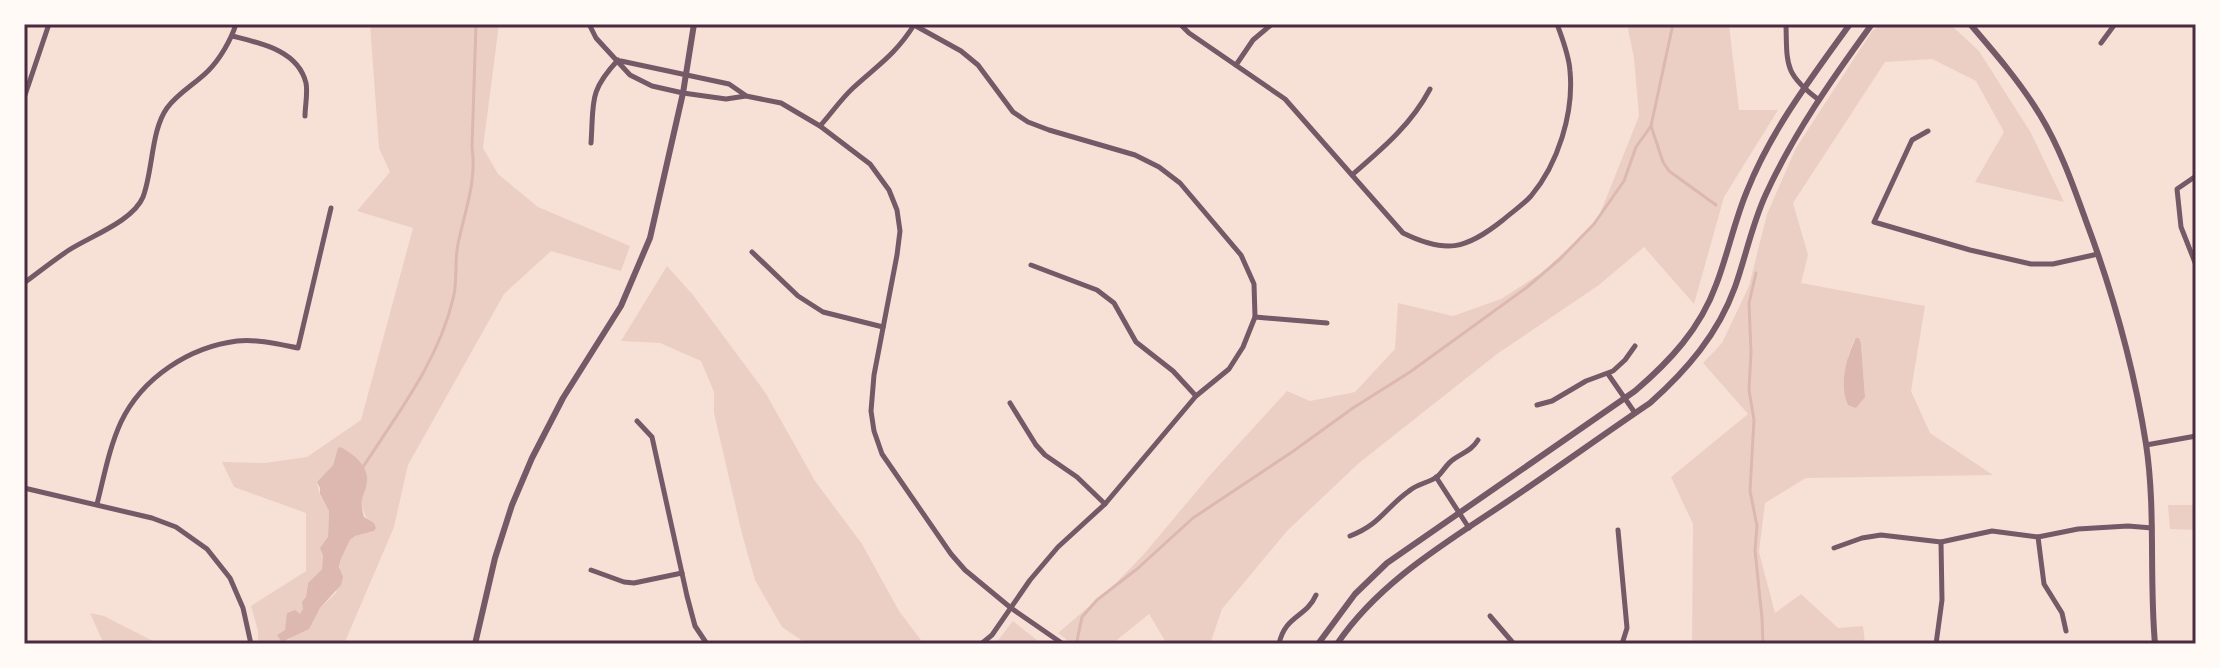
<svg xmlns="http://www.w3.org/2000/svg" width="2220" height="668" viewBox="0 0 2220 668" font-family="'Public Sans',sans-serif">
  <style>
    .green { fill: #ebcfc5; fill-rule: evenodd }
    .water { fill: #dcb8b0 }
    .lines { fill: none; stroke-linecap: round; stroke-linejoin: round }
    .stream { stroke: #dcb8b0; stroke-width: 3 }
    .minor { stroke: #755966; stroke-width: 5 }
    .tertiary { stroke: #755966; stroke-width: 6 }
    .neatline { fill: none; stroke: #4a2c40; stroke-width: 3 }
  </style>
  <rect width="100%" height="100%" fill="#f7e1d7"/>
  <g class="green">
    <path d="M370 24H499L483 148 498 174 538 207 630 246 621 271 551 251 504 294 408 465 394 527 344 644H258V631L251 606 306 571V513L234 487 222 462 265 463 307 457 361 420 413 228 357 211 390 172 379 148ZM336 454 367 478C358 508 360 505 374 531L355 536 350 540 341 559 336 593 320 608 311 623 288 640 277 635 285 630 300 614 304 609 308 583 322 569 323 555 328 537 329 511 320 495 317 482 333 465Z"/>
    <polygon points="1627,24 1729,24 1739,110 1778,110 1724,197 1694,304 1644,247 1599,285 1497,354 1359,463 1287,531 1222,609 1210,644 1167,644 1149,614 1112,644 1072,644 1058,633 1114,585 1144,554 1211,474 1287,391 1310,401 1355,392 1395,349 1398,303 1453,316 1501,299 1543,272 1597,221 1639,116 1634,58"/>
    <path d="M1881 24H1950L1979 51 2031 133 2064 202 1975 182 2004 132 1976 81 1932 59 1885 62 1793 203 1808 255 1801 283 1925 306 1911 391 1930 433 1993 475 1806 478 1765 503 1759 552 1775 613 1801 594 1838 628 1863 626 1865 644H1692L1693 524 1671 477 1748 414 1703 363 1722 343 1749 286 1767 214 1796 148 1872 31ZM1854 340 1861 344 1865 396 1848 356Z"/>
    <polygon points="667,266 693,295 765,392 815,481 862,544 899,611 924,644 807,644 782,627 755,580 742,534 714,413 714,392 701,361 660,343 621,341"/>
    <polygon points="2168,505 2196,505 2196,530 2170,529"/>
    <polygon points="90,613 104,616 151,640 153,644 104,644"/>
    <polygon points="1013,621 1042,644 995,644"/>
  </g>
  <g class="water">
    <path d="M1856 338H1859L1861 344 1865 397 1856 408 1848 405C1839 384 1846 358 1856 338Z"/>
    <path d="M340 447C351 452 366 464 367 477 368 494 357 494 364 517L374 523 376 528 374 531 355 536 350 540 341 559 339 567 343 577 341 585 320 608 309 629 282 642 277 635 285 630 287 613 295 610 300 614 303 609 302 602 306 597 308 583 322 569 323 555 320 548 328 537 329 511 320 494V488L317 482 333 465 338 448Z"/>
  </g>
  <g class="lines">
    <g class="stream">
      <polyline points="1651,126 1663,162 1669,171 1716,205"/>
      <polyline points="1756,273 1749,303 1751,352 1749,390 1754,420 1750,491 1757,526 1755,550 1762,618 1763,644"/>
      <path d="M363 467C397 414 438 362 453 299 458 281 454 262 458 244 465 210 477 181 472 147L476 24"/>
      <polyline points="1077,641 1082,617 1097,600 1137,569 1193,518 1292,452 1353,408 1410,372 1526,288 1560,259 1594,224 1624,181 1636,147 1651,126 1673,24"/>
    </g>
    <g class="minor">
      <polyline points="589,24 596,38 630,75 652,86 683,93 726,99 746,96 781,103 820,126 870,164 889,190 897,210 900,231 897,255 874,375 871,411 874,431 882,454 951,554 965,570 1011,608 1063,644"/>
      <path d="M1180 24 1189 33 1285 99 1403 233C1446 254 1465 250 1503 220 1512 212 1523 205 1531 196 1558 164 1574 113 1570 71 1569 55 1562 38 1557 24"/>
      <path d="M1786 24C1787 65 1784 74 1819 100"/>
      <polyline points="914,25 961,51 978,65 1013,112 1028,122 1049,130 1135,155 1159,167 1180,183 1241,255 1254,284 1255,317 1243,347 1229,369 1196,396 1105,504 1058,547 1030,580 992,635 981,644"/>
      <path d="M232 36C260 43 298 50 306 83 308 93 305 106 305 116"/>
      <polyline points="2101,43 2115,24"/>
      <polyline points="621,61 729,84 745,95"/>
      <polyline points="1236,65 1253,40 1272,24"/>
      <polyline points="24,98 49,24"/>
      <path d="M820 126C831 114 841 99 853 88 878 65 895 55 914 25"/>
      <polyline points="1928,131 1912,140 1874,222 1970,250 2031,264 2053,264 2098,254"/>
      <path d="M591 143C594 102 588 92 618 60"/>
      <path d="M1352 175C1382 149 1411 125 1430 89"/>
      <polyline points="2196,176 2177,189 2181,227 2196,265"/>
      <polyline points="752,252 798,296 823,312 883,327"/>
      <polyline points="1031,265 1097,290 1114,303 1136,342 1173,371 1196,396"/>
      <path d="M24 283C39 272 54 260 69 250 91 236 133 221 143 197 153 171 151 130 167 108 178 93 195 84 208 71 220 59 231 40 236 24"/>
      <polyline points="1255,317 1327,323"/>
      <polyline points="1608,374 1635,413"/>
      <polyline points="1010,403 1036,445 1045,455 1077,477 1105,504"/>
      <polyline points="1537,405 1552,401 1586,381 1613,371 1625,360 1635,346"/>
      <polyline points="637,421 652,437 687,596 695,626 707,644"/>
      <polyline points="2146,445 2196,436"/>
      <polyline points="1436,477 1469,528"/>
      <polyline points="24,488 152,518 176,527 207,549 230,578 243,608 251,644"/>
      <path d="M97 504C104 477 109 448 121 422 142 378 189 347 237 341 258 339 278 344 298 348L331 208"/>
      <polyline points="1618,530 1627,628 1622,644"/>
      <path d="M1350 536C1381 524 1385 508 1409 491 1417 484 1428 483 1437 477 1443 472 1447 463 1454 459 1464 452 1471 451 1478 440"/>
      <polyline points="2038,537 2044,584 2062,613 2066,631"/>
      <polyline points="1834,548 1862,538 1881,535 1941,542 1992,531 2038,537 2078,529 2128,526 2152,528"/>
      <polyline points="591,570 624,582 634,583 682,573"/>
      <polyline points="1490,616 1514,644"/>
      <path d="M1279 644C1285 615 1306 618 1316 595"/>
      <polyline points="1936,644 1942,600 1941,542"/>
    </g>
    <g class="tertiary">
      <path d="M1970 24C1995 53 2020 82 2040 115 2060 148 2073 185 2086 221 2113 293 2134 368 2146 444 2156 510 2149 577 2155 644"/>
      <polyline points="475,644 495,558 512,505 532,458 563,398 621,306 650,238 683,93 694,24"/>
      <path d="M1318 644 1355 594 1387 563 1635 391C1670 361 1700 329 1716 285 1728 254 1734 222 1747 191 1771 130 1812 77 1850 24"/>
      <path d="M1337 644C1381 579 1451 540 1514 497 1560 466 1604 434 1650 403 1687 370 1718 334 1735 287 1746 256 1752 224 1766 194 1794 133 1832 79 1872 24"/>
    </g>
  </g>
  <rect width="2220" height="668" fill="none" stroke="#fffaf5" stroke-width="52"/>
  <rect x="26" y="26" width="2168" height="616" class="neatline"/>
</svg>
